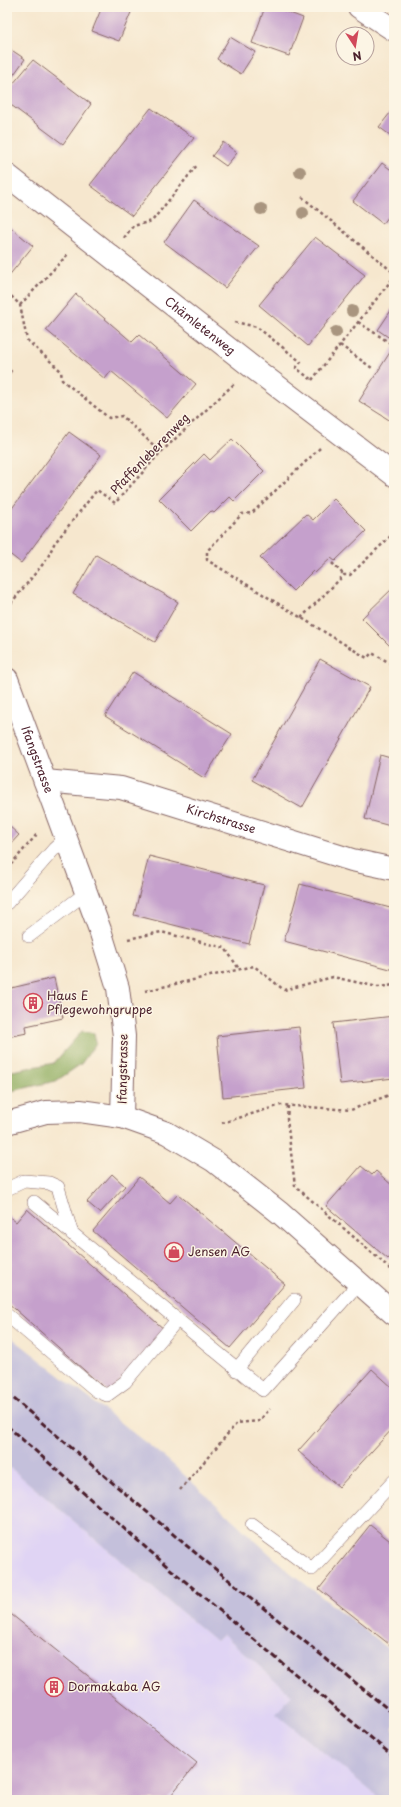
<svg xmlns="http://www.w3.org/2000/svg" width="401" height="1807" viewBox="0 0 401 1807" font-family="'Playpen Sans',sans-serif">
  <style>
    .built { fill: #e0d4f4 }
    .industrial { fill: #c4c0db }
    .forest { fill: #90ad60; stroke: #6d6646 }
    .building { fill: #c5a0cc }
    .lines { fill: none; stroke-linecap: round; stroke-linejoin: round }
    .lane-casing { stroke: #866564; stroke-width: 14 }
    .street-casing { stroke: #866564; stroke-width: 24 }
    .path { stroke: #866564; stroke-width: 2.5; stroke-dasharray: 3 3; stroke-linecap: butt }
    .lane { stroke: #fff; stroke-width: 13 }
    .street { stroke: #fff; stroke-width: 22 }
    .rail { stroke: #4a1f2b; stroke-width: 3; stroke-dasharray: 6 3; stroke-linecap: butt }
    .tree { fill: #a9957f }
    .labels { text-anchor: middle; stroke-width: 3; stroke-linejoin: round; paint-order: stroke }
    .street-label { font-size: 12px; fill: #4a1f2b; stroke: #fcf5e5 }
    .poi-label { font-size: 12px; fill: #4a1f2b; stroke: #fcf5e5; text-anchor: start }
  </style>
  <rect width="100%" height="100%" fill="#fcf5e5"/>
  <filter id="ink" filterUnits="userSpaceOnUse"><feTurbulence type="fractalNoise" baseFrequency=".025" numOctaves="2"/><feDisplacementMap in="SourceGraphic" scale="8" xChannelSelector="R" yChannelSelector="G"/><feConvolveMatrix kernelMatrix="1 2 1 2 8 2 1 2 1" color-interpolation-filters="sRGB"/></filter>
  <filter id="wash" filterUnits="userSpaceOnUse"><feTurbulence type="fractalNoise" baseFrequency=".012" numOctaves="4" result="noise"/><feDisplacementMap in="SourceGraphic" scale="16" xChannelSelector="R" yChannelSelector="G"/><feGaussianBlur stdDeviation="0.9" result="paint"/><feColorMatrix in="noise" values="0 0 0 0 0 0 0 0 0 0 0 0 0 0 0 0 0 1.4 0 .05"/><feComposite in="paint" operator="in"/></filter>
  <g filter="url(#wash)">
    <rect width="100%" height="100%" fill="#f6e7ce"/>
    <polygon class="built" points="7,1465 216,1641 223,1634 293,1695 277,1714 382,1800 7,1800"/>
    <polygon class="industrial" points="7,1334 169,1461 287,1570 394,1653 394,1800 382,1800 276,1714 292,1695 223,1634 216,1641 7,1465"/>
    <polygon class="forest" points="82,1031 94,1033 96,1043 81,1064 56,1081 7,1092 7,1072 54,1063"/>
    <g id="blocks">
      <g class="building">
        <polygon points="102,7 123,7 132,10 119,41 92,31"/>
        <polygon points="265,7 274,7 303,18 289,56 252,43"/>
        <polygon points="230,37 255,52 241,74 217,59"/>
        <polygon points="7,47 25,59 7,84"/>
        <polygon points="33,60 91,104 63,144 7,102 7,91"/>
        <polygon points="151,108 194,138 132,216 90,185"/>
        <polygon points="394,108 394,138 379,127"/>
        <polygon points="223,142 237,153 226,166 212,156"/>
        <polygon points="382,163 394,172 394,209 383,224 353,201"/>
        <polygon points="194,200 259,246 225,288 164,242"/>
        <polygon points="7,224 33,246 7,278"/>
        <polygon points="315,237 365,275 308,346 259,305"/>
        <polygon points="76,294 132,342 139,335 196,384 167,418 111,371 105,379 46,330"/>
        <polygon points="394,306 394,341 378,330"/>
        <polygon points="394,346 394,423 359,401"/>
        <polygon points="7,367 12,371 7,377"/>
        <polygon points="69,432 101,455 21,563 7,552 7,515"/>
        <polygon points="232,439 264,471 234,501 230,497 214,513 211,511 191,531 159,499 204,454 210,460"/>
        <polygon points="334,499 366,531 335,561 331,558 315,573 313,571 293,591 260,558 306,514 313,520"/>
        <polygon points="96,555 178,602 155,642 73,594"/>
        <polygon points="394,587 394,650 362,618"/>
        <polygon points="320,659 370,687 302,808 252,780"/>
        <polygon points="133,672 232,734 204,778 105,716"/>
        <polygon points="380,755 394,759 394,827 365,819"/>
        <polygon points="7,824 19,835 7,848"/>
        <polygon points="149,856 264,885 249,944 134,915"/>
        <polygon points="300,884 394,909 394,970 284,941"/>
        <polygon points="54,978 63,1018 26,1026 27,1033 7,1037 7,989"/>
        <polygon points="394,1016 394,1078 340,1084 333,1023"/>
        <polygon points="299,1027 306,1088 223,1097 217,1036"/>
        <polygon points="361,1166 372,1175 376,1171 394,1187 394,1253 388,1259 326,1206"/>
        <polygon points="112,1174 125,1186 100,1213 87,1202"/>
        <polygon points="139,1177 170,1203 178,1194 285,1284 230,1348 93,1231"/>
        <polygon points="27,1209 165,1330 110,1393 7,1302 7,1215 16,1222"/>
        <polygon points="372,1369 394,1389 394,1427 339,1487 298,1451"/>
        <polygon points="370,1525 394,1544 394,1648 319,1589"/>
        <polygon points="7,1611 197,1763 167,1800 7,1800"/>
      </g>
    </g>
  </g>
  <g filter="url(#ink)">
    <use href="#blocks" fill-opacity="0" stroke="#866564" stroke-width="1"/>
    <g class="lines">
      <defs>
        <g id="lane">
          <polyline points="7,903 54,849 66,838"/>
          <polyline points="29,936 86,893"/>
          <polyline points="7,1189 24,1181 49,1183 58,1187 72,1234"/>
          <polyline points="34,1202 263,1390 359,1283"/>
          <polyline points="7,1315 97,1391 107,1395 125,1382 177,1320"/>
          <polyline points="236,1370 294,1300"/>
          <polyline points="252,1525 312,1569 394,1481"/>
        </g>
        <g id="street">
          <polyline points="359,7 394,30"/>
          <path id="s1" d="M7 175 252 367 394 475"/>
          <path id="s2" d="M7 679 100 930 118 988 124 1036 122 1117"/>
          <path id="s3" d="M45 781 121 788 352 860 394 869"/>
          <polyline points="7,1123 46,1112 80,1111 122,1117 167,1133 214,1161 280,1213 394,1314"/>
        </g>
      </defs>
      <use href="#lane" class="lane-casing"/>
      <use href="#street" class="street-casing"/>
      <g class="path">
        <polyline points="302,197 394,273"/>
        <polyline points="124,238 133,226 152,221 198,164"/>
        <polyline points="7,292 20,305 27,340 61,371 62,380 109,418 122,416 161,452"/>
        <polyline points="20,305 69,253"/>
        <polyline points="235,322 257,327 301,362 296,368 312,380"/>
        <polyline points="358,322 390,343"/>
        <polyline points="340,345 372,368"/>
        <polyline points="312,380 394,277"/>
        <polyline points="320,448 252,513 242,514 207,551 207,560 367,658 372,653 394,665"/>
        <polyline points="332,563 344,575"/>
        <polyline points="7,608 47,559 54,544 97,490 115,503 161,452 234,384"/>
        <polyline points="301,618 344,575 350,575 394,533"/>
        <polyline points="7,869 38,833"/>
        <polyline points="128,939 161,932 225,948 239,969"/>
        <polyline points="145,991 254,966 284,990 333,977 378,987 394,985"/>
        <polyline points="288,1106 287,1119 295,1186 394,1272"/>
        <polyline points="222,1123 281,1105 351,1110 394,1093"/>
        <polyline points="180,1490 237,1423 259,1421 270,1409"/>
      </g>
      <use href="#lane" class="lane"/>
      <use href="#street" class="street"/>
      <g class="rail">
        <polyline points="7,1393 187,1546 394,1714"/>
        <polyline points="7,1426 168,1567 394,1757"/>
      </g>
    </g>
    <g class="tree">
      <circle cx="300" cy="172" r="6"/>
      <circle cx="261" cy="209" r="6"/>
      <circle cx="303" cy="213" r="6"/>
      <circle cx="352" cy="311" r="6"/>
      <circle cx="336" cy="332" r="6"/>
    </g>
  </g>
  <defs>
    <symbol id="building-ring" viewBox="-11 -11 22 22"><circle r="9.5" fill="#fcf5e5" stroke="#d1495b" stroke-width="1.5"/><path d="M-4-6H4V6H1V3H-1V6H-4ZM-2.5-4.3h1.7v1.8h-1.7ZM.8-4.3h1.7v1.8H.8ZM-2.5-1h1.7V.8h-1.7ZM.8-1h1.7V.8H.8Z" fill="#d1495b"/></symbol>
    <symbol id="shop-ring" viewBox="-11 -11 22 22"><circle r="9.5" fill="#fcf5e5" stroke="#d1495b" stroke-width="1.5"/><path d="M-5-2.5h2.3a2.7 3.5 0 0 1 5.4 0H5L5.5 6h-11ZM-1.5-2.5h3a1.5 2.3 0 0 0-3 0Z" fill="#d1495b"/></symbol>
  </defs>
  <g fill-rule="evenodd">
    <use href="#building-ring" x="22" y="992" width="22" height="22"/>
    <use href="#shop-ring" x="163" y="1241" width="22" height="22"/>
    <use href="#building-ring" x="43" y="1676" width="22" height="22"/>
  </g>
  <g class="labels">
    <g class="street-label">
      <text dy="4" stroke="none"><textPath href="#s1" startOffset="245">Chämletenweg</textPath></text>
      <text transform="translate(150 454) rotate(-46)" y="4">Pfaffenleberenweg</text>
      <text dy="4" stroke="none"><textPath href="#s2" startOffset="86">Ifangstrasse</textPath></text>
      <text dy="4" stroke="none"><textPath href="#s3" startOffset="181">Kirchstrasse</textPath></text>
      <text transform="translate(123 1069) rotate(-89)" y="4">Ifangstrasse</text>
    </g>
    <g class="poi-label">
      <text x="47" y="1000">Haus E<tspan x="47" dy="14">Pflegewohngruppe</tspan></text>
      <text x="188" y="1256">Jensen AG</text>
      <text x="68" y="1691">Dormakaba AG</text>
    </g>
  </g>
  <rect width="401" height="1807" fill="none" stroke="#fcf5e5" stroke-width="24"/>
  <g transform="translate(355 46) rotate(168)"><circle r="19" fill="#fcf5e5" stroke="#b59f9b"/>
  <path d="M0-3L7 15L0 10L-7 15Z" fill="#d1495b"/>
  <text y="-6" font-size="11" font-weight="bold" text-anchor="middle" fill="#4a1f2b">N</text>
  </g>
</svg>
